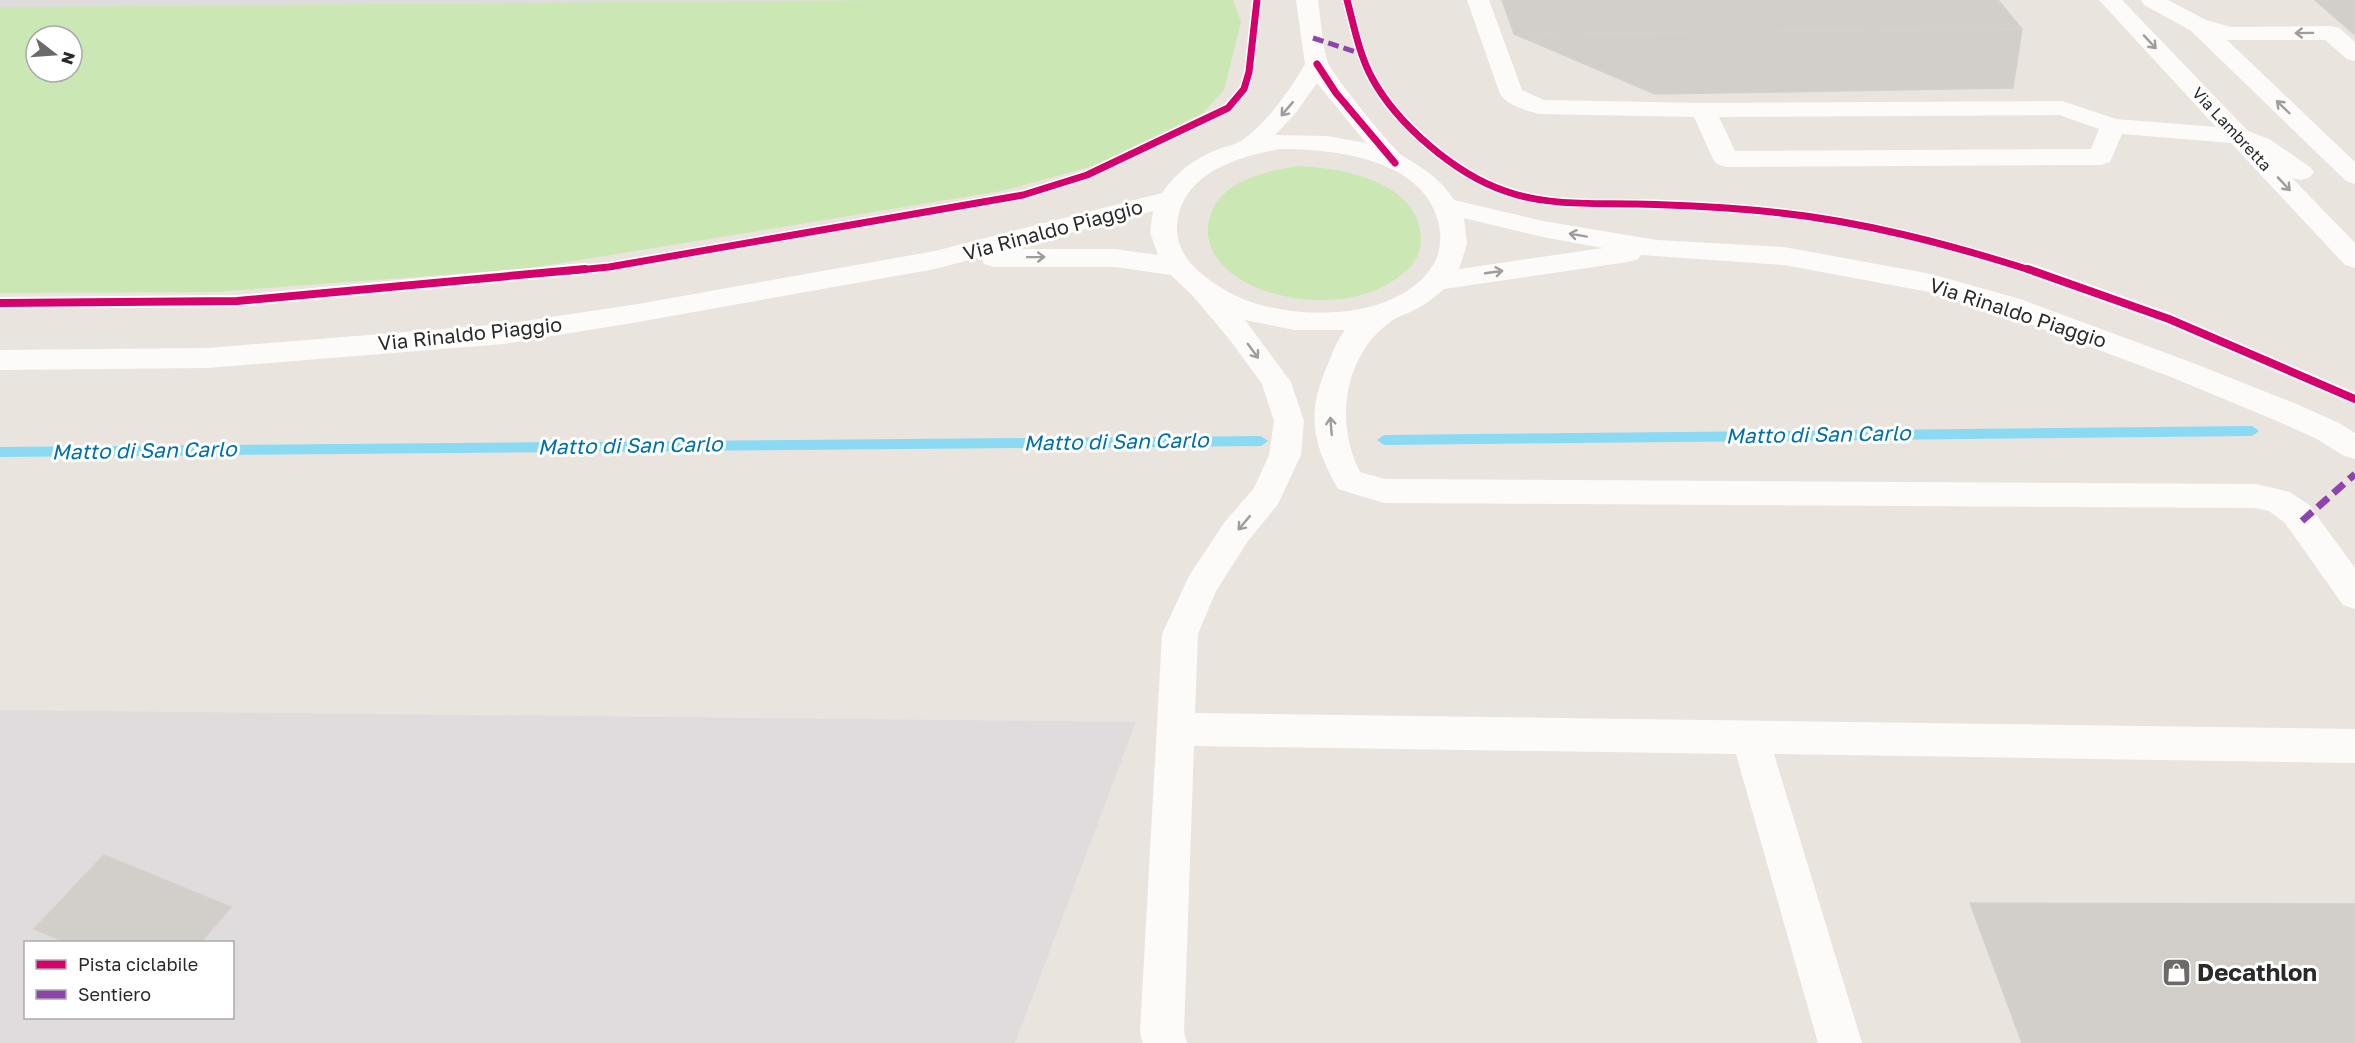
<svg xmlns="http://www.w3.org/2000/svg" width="2355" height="1043" viewBox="0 0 2355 1043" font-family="'Golos Text',sans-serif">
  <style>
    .industrial { fill: #e0dcde; fill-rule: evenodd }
    .green { fill: #cbe8b4; fill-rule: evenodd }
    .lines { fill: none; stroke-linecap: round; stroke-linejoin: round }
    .stream { fill: #8bdaf3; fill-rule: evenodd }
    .building { fill: #d2ceca; stroke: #d5d0cb; stroke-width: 1.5 }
    .minor { fill: #fcfbfa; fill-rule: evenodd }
    .quiet-far1 { stroke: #8e44ad; stroke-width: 5; stroke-dasharray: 11 5; stroke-linecap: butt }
    .quiet { stroke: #8e44ad; stroke-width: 7; stroke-dasharray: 14 7; stroke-linecap: butt }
    .cycleway-far1-casing { stroke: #fff; stroke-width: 10 }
    .cycleway-casing { stroke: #fff; stroke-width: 12 }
    .cycleway-far1 { stroke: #d6006c; stroke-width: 7 }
    .cycleway { stroke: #d6006c; stroke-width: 8 }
    .oneway { stroke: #9e9d9c }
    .labels { text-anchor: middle; stroke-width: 6; stroke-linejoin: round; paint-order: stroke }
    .far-street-label { font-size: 16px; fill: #2a2a2a; stroke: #fff }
    .street-label { font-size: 20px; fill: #2a2a2a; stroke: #fff }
    .water-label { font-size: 21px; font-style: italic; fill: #0071a8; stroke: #fff }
    .near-poi-label { font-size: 24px; font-weight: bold; fill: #2a2a2a; stroke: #fff; text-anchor: start }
  </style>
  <rect width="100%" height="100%" fill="#eae4de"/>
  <g class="industrial">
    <polygon points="0,0 886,0 0,7"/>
    <path d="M0 710 1136 722 1015 1043H0ZM26 942H232V1018H26Z"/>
  </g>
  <g class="green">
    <path d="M886 0H1233L1241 22 1224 90 1203 113 1093 166 1002 191 525 269 215 292 0 293V7ZM36 36H72V72H36Z"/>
    <path d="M1298 166C1343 168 1420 181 1421 240 1421 260 1407 272 1391 282 1346 313 1249 304 1216 257 1210 248 1207 237 1208 227 1212 183 1261 172 1298 166Z"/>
  </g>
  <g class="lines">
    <g class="stream">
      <polygon points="2252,426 2259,431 2252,436 1384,445 1377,440 1384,435"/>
      <polygon points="1261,436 1268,441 1261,446 0,457 0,447"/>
    </g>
  </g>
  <g class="building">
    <polygon points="1502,0 1998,0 2022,29 1514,34"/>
    <polygon points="2315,0 2355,0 2355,35"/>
    <polygon points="2022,29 2013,88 1655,94 1514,34"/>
    <polygon points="104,855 231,907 201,942 66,942 34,929"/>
    <polygon points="1970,903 2355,904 2355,1043 2022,1043"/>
  </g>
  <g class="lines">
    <g class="minor">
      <path d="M1296 0H1318C1321 20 1322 44 1328 63 1333 75 1392 149 1403 156 1425 170 1439 177 1454 200L1543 221 1657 240 1784 247 1931 274 2020 299 2193 363 2299 405 2339 423 2355 433V459L2344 456 2317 439 2277 421 2171 377 2000 313 1929 292 1784 265 1641 255 1638 259 1628 262 1444 289C1435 297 1425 305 1414 310 1407 314 1399 316 1393 320 1344 353 1334 422 1360 472L1384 479 2256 484 2290 492 2309 505 2355 568V609L2343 605 2285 523 2269 511 2256 508 1384 503 1338 489C1312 443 1306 413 1328 364 1333 352 1337 340 1345 330H1294L1245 320 1291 382 1304 421 1301 455 1278 504 1248 541 1216 591 1198 634 1195 713 2355 729V763L1774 754 1862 1043H1818L1736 754 1194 746 1184 1032 1187 1043H1143L1140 1032 1162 634 1189 576 1224 523 1254 488 1269 455 1274 421 1262 384 1230 340 1192 295 1171 275 1115 267H994L984 264 981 257 935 269 638 322 504 344 207 368 0 370V350L207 348 504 324 638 304 935 251 1162 193C1176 172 1195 158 1219 149 1226 146 1235 145 1241 141 1266 124 1290 90 1305 64ZM1317 83 1366 143 1327 136 1275 135 1295 114ZM1280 149C1333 149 1422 158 1438 221 1442 235 1441 253 1433 265 1396 326 1273 323 1220 287 1199 274 1176 255 1177 227 1180 174 1236 157 1280 149ZM1153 211 1150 232 1158 255 1115 249H1009ZM1464 218 1543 237 1603 248 1459 269 1467 244Z"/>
      <path d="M1467 0H1489L1522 90 1544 100 1703 103 2062 101 2116 119 2216 127 2099 0H2122L2248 131 2269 139 2310 167 2314 172 2310 177 2301 180 2292 178 2355 243V268L2345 265 2231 143 2122 134 2110 162 2101 165 1726 167 1717 164 1713 159 1694 117 1540 114C1527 111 1507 105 1500 94ZM2059 115 2099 129 2091 149 1735 151 1719 117Z"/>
      <polygon points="2141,0 2168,0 2206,20 2231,27 2331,26 2339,28 2355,42 2355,61 2347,59 2325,40 2227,40 2355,162 2355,184 2346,181 2190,30 2144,5"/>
    </g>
    <polyline class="quiet-far1" points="1313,38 1362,54"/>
    <polyline class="quiet" points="2302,521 2355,474"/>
    <defs>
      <g id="cycleway-far1">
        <path d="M1347 0C1354 26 1359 54 1372 78 1397 124 1455 174 1505 191 1546 206 1593 203 1636 204 1681 205 1727 207 1772 212 1861 221 1948 244 2033 271"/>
        <polyline points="1317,64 1336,93 1395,163"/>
        <polyline points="568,271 609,267 1023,195 1087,175 1228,108 1244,89 1249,72 1257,0"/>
      </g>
      <g id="cycleway">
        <polyline points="2028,269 2169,319 2355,399"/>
        <polyline points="0,303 237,301 585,269"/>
      </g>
    </defs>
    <use href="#cycleway-far1" class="cycleway-far1-casing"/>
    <use href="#cycleway" class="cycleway-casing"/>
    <use href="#cycleway-far1" class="cycleway-far1"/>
    <use href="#cycleway" class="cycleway"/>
  </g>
  <defs><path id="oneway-shaft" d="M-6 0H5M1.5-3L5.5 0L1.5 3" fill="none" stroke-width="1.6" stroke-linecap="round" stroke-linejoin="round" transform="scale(1.5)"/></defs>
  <g class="oneway">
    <use href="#oneway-shaft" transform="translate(2304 33) rotate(179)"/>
    <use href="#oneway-shaft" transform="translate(2150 42) rotate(47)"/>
    <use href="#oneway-shaft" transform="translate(2283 107) rotate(-136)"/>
    <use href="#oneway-shaft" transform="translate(1287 109) rotate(130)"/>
    <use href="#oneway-shaft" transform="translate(2284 184) rotate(47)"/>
    <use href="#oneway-shaft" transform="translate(1578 235) rotate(-170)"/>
    <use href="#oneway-shaft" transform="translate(1036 257) rotate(-1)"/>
    <use href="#oneway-shaft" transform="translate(1494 272) rotate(-8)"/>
    <use href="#oneway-shaft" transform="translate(1253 351) rotate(54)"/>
    <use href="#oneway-shaft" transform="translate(1331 426) rotate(-95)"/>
    <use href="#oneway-shaft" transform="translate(1244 523) rotate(130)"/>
  </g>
  <defs>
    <symbol id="shop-square" viewBox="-11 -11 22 22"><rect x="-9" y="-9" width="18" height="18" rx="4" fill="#6d6b69" stroke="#fff"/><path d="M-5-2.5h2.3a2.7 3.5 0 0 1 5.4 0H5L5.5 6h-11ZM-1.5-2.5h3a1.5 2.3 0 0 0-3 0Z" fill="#fff"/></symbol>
  </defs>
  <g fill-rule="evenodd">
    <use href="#shop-square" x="2160" y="956" width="33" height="33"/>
  </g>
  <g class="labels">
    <g class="far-street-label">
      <text transform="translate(2232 129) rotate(47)" y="6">Via Lambretta</text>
    </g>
    <g class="street-label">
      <text transform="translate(1053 230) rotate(-15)" y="7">Via Rinaldo Piaggio</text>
      <text transform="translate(2018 313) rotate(18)" y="7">Via Rinaldo Piaggio</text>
      <text transform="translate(470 334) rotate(-6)" y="7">Via Rinaldo Piaggio</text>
    </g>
    <g class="water-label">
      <text transform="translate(1818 435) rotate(-1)" y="7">Matto di San Carlo</text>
      <text transform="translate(1116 442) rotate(-1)" y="7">Matto di San Carlo</text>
      <text transform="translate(630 446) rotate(-1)" y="7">Matto di San Carlo</text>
      <text transform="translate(144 451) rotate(-1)" y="7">Matto di San Carlo</text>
    </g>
    <g class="near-poi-label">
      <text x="2197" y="981">Decathlon</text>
    </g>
  </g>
  <rect x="24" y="941" width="210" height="78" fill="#ffffff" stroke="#aaaaaa" stroke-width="1.5"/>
  <rect x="36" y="960" width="30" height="9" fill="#d6006c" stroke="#aaaaaa" stroke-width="1.5"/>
  <text x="78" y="971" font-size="18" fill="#2a2a2a">Pista ciclabile</text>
  <rect x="36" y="990" width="30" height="9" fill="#8e44ad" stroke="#aaaaaa" stroke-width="1.5"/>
  <text x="78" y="1001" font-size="18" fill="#2a2a2a">Sentiero</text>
  <g transform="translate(54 54) rotate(107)"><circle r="28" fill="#ffffff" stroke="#aaaaaa" stroke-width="1.5"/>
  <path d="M0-4.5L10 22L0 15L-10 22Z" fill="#6d6b69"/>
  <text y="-9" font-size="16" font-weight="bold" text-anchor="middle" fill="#2a2a2a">N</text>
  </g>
</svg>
